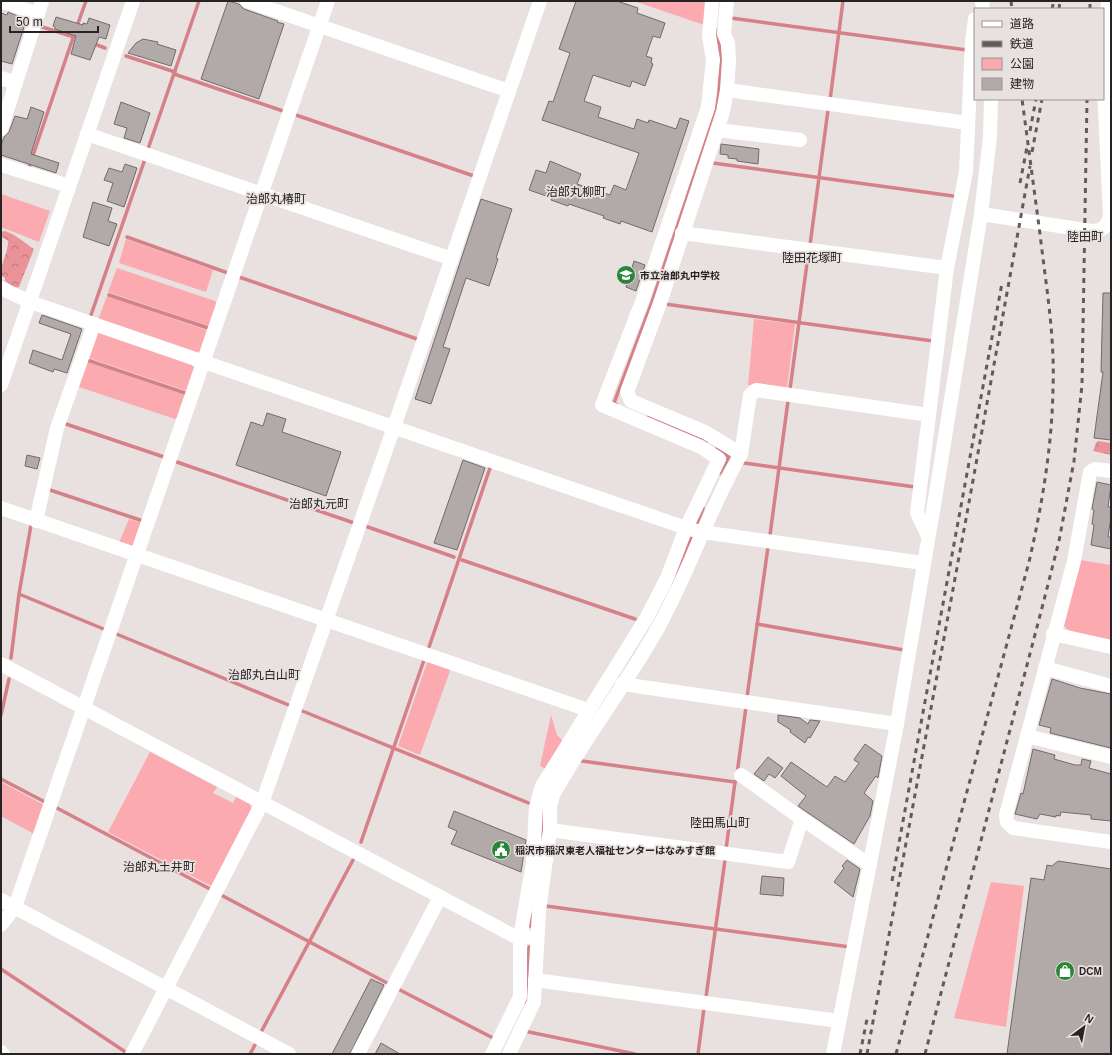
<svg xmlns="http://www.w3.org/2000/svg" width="1112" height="1055" viewBox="0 0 1112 1055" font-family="Arial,'Noto Sans JP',sans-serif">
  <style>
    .green { fill: #fbaaaf }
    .forest { fill: url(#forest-crowns) }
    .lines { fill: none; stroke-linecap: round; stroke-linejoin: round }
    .stream { stroke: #d58187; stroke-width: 3.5 }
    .building { fill: #b2a9a9; stroke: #736b6b }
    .minor { stroke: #fff; stroke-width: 14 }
    .rail { stroke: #615c5c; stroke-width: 3; stroke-dasharray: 5 5; stroke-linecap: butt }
    .labels { text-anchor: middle; stroke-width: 3.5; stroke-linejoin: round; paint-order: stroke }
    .poi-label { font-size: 10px; font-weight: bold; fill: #262323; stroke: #e9e0e0; text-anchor: start }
    .quarter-label { font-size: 12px; fill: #262323; stroke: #e9e0e0 }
  </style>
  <defs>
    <pattern id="forest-crowns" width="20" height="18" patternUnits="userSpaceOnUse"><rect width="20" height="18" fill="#e99399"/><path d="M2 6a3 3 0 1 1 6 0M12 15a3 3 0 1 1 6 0" fill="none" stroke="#bd787c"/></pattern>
  </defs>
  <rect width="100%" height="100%" fill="#e9e0e0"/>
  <g class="green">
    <polygon points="634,1 709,1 707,26"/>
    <polygon points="1,194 50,211 39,242 1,227"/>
    <polygon points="126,239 213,270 206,292 119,263"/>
    <polygon points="117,268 215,301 218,307 211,327 108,292"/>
    <polygon points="107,296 209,331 203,350 196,354 98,320"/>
    <polygon points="754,319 795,324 787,389 748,385"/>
    <polygon points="95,330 191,364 197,372 190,392 86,357"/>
    <polygon points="84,361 188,396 182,415 175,419 76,386"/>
    <polygon points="129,519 145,524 136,547 118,545"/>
    <polygon points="1080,560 1111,565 1111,642 1069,631 1064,626"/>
    <polygon points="428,660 451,668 420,755 398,746"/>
    <polygon points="551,715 557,735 564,742 547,770 540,766"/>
    <polygon points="150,752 217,787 213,793 233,803 236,797 250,804 252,811 213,887 108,832"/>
    <polygon points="1,782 46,806 36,835 1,816"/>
    <polygon points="991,882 1024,886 1006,1027 954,1018"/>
  </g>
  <g class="forest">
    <path d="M5 231C15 234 25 243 34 249L19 287 15 288 5 281V278L1 275C1 261 8 254 8 241L1 236V232Z"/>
    <polygon points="1098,441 1111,443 1111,455 1093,451 1096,443"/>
  </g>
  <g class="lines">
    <g class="stream">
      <polyline points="731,18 967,50"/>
      <polyline points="39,26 74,37"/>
      <polyline points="77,26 86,1"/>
      <polyline points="92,43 105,48"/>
      <polyline points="126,56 175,72"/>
      <polyline points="174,74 283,111"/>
      <polyline points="830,100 843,1"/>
      <polyline points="293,114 474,176"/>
      <polyline points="148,149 199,1"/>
      <polyline points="713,163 953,196"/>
      <polyline points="29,167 75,32"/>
      <polyline points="127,237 228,273"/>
      <polyline points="810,245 828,110"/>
      <polyline points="239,277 417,339"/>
      <polyline points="109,295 208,328"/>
      <polyline points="665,304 933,341"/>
      <polyline points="91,315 145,159"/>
      <polyline points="87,360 185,393"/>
      <polyline points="790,389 808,256"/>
      <polyline points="616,404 614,403 652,302 716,111 719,93 721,60 717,30"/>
      <polyline points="648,417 706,442"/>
      <polyline points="63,423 164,457"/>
      <polyline points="716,449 729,457 720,473"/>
      <polyline points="174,461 354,523"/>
      <polyline points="744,463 915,487"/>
      <polyline points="47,489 143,521"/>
      <polyline points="365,526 454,557"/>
      <polyline points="695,528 703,508"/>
      <polyline points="770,535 788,401"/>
      <polyline points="462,560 635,619"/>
      <polyline points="672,583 692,534"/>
      <polyline points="19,594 106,630"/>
      <polyline points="757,624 904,650"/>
      <polyline points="114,633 291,706"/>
      <polyline points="428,650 490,468"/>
      <polyline points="11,658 19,594 31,525"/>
      <polyline points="747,697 768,547"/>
      <polyline points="300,710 531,804"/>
      <polyline points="1,715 9,679"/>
      <polyline points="582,761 735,782"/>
      <polyline points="737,774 746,707"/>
      <polyline points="1,779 45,802"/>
      <polyline points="55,807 210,889"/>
      <polyline points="542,836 543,810"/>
      <polyline points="361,842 424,660"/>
      <polyline points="726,849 735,782"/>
      <polyline points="221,895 387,983"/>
      <polyline points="546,906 850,947"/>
      <polyline points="530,926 531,915"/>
      <polyline points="1,969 127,1053"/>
      <polyline points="398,989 493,1038"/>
      <polyline points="706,997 725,860"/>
      <polyline points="525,1002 527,998 529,947"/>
      <polyline points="529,1032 635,1054"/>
      <polyline points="260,1034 353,860"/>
      <polyline points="250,1054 256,1043"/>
      <polyline points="698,1054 704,1008"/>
    </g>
  </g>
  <g class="building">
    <polygon points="228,1 239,4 244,9 278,21 277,22 284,24 259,99 201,79"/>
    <polygon points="576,1 617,1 638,8 637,13 665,23 660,38 653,36 646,56 652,58 651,63 653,64 645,86 632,81 630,87 593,75 584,101 601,107 598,117 634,129 637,119 648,123 649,120 676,129 680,118 689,121 652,232 621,221 620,224 603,218 604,216 569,204 568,206 551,200 552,198 529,190 536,170 546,173 550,161 581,174 577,184 610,195 614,185 626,190 639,153 542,120 549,101 553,102 570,53 559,49"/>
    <polygon points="8,12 22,18 22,20 26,21 12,64 1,61 1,13 7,15"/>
    <polygon points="56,17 83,25 83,23 87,24 89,18 110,25 106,39 99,37 90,60 71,54 76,36 55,29 55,27 53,26"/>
    <polygon points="143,39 158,42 157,44 176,50 171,66 128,53 136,43"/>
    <polygon points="121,102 150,113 140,143 124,138 127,128 114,124"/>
    <polygon points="31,107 44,112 31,154 59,163 56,173 1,155 1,145 4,137 9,132 15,116 27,119"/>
    <polygon points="721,144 759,149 758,164 737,161 737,159 728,158 728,155 720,154"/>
    <polygon points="125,164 137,168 124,207 107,201 113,183 104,180 109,168 122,172"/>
    <polygon points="481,199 512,209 496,258 498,259 489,286 466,278 443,347 450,349 431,404 415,399"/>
    <polygon points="93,202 112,208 108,221 117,224 109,246 83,237"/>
    <polygon points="634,261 645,265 636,291 626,287"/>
    <polygon points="1103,293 1111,293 1111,440 1094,438 1103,372 1101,372"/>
    <polygon points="42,315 82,329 67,373 54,369 53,372 29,363 33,350 62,360 71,334 39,323"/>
    <polygon points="267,413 286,419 282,432 341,452 326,496 236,465 251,422 263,426"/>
    <polygon points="27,455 40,458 37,469 25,466"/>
    <polygon points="463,460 485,468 457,550 434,543"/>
    <polygon points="1097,482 1111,485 1108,507 1111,507 1111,517 1108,537 1111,537 1111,549 1091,545 1094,525 1092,524 1094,510 1092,509"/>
    <polygon points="1052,679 1080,688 1111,694 1111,748 1050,733 1051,728 1039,725"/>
    <polygon points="778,715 800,718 808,724 810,720 820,721 810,738 808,737 805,743 790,732 791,730 778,722"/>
    <polygon points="865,744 882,756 878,778 876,776 864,793 873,801 870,816 854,844 798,806 806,796 781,776 791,762 827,787 835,776 845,782 859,763 854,760 855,758"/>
    <polygon points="1033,749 1055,755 1054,759 1075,765 1081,765 1082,759 1091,761 1089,768 1111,774 1111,821 1091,819 1091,815 1061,812 1060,816 1056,815 1056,817 1040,814 1037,819 1015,814 1021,793 1023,794"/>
    <polygon points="768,757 783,768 775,778 769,774 764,781 754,774"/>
    <polygon points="454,811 526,840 521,872 451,844 457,831 448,827"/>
    <polygon points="847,860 860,869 853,897 834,882 844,868 842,866"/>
    <polygon points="1058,861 1111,869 1111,1054 1007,1054 1031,878 1044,880 1047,865 1052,866"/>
    <polygon points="762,876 784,878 783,896 760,894"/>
    <polygon points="371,979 384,985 350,1054 332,1054"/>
    <polygon points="381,1043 400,1054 375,1054"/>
  </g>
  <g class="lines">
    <g class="minor">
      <polyline points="1,1 38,14"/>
      <polyline points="247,1 509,91"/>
      <polyline points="982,1 983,9"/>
      <polyline points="1105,55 1108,1"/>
      <polyline points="1,78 16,83"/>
      <polyline points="727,90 968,123"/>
      <polyline points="1,129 42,1"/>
      <polyline points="717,130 800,140"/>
      <polyline points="87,134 452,259"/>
      <polyline points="1,165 69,186"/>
      <path d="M981 214 1092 231C1103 231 1107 226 1110 216L1103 68 1105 55 1111 56"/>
      <polyline points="682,233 947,268"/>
      <polyline points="1,288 30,302 689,529 702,532 923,563"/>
      <polyline points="1,385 133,1"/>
      <polyline points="741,454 750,395 756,390 929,415"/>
      <polyline points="1111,471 1095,469 1090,472 1074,561 1006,815 1007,822 1013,828 1111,842"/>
      <polyline points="1,508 588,710"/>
      <polyline points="36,521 57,428 94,324"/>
      <polyline points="928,536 917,513 947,268 966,172 972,42 975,19"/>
      <polyline points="1053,634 1111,647"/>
      <polyline points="1,664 514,936 520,938 529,937"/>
      <polyline points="1045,668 1111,686"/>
      <polyline points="622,684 897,724"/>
      <polyline points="1027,736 1111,757"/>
      <polyline points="741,775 802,819"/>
      <polyline points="550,830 788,862 802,819 870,865"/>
      <polyline points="1,900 289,1054"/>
      <polyline points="1,925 15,907 328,1"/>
      <polyline points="535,980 839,1021"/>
      <polyline points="1,1052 3,1054"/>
      <polyline points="132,1054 262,803 394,427 540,1"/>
      <polyline points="358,1054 440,897"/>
      <polyline points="492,1054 520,997 520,938 533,862 536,807 542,786 647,617 667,578 686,528 719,459 701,447 602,405 643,299 708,107 713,60 709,36 712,1"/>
      <path d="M509 1054 534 1002 539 911 550 830V807L553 795C585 737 627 684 659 626 690 570 709 509 741 454L705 432 631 401 627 392 660 303 723 112 727 90 729 60 728 43 724 34 727 1"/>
      <polyline points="833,1054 897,724 934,505 981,214 990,137 991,99"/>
    </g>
    <g class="rail">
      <polyline points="1011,1 1012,9"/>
      <polyline points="1052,9 1054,1"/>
      <polyline points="1059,9 1060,1"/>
      <polyline points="1090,9 1090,1"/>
      <polyline points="1030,131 1036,99"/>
      <polyline points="1032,152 1042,99"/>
      <polyline points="1020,183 1027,147"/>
      <polyline points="892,881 1002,283"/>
      <polyline points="860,1054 867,1019"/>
      <polyline points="867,1054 966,519 1030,166"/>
      <path d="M896 1054 1029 562C1042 505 1052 447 1053 388 1055 336 1046 286 1040 234 1034 189 1028 144 1022 99"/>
      <polyline points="925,1054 1043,604 1059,541 1074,461 1082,385 1087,99"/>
    </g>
  </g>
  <defs>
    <symbol id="school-disc" viewBox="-11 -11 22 22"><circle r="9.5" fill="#2a8637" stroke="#e9e0e0"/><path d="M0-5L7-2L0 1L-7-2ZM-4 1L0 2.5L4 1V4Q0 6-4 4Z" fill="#fff"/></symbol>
    <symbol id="civic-disc" viewBox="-11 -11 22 22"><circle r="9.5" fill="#2a8637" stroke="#e9e0e0"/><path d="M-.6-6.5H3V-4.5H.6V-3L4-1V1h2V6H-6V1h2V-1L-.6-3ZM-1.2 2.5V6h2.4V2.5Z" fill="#fff"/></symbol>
    <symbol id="shop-disc" viewBox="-11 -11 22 22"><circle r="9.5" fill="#2a8637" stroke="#e9e0e0"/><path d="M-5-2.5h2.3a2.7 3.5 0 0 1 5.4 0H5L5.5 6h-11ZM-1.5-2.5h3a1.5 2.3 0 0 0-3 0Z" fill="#fff"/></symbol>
  </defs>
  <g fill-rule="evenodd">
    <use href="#school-disc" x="615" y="264" width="22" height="22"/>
    <use href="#civic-disc" x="490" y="839" width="22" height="22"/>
    <use href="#shop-disc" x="1054" y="960" width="22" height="22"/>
  </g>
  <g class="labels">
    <g class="poi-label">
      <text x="640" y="279">市立治郎丸中学校</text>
      <text x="515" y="854">稲沢市稲沢東老人福祉センターはなみすぎ館</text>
      <text x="1079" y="975">DCM</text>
    </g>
    <g class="quarter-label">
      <text x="576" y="196">治郎丸柳町</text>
      <text x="276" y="203">治郎丸椿町</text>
      <text x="1085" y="241">陸田町</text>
      <text x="812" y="262">陸田花塚町</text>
      <text x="319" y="508">治郎丸元町</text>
      <text x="264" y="679">治郎丸白山町</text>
      <text x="720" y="827">陸田馬山町</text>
      <text x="159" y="871">治郎丸土井町</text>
    </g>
  </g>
  <rect width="1112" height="1055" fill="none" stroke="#262323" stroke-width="4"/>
  <rect x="974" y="8" width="130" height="92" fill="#e9e0e0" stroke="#9b9494"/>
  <rect x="982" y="21" width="20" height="6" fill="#ffffff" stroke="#9b9494"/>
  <text x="1010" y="28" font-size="12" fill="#262323">道路</text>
  <rect x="982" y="41" width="20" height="6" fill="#615c5c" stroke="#9b9494"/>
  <text x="1010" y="48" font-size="12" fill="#262323">鉄道</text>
  <rect x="982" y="58" width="20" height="12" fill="#fbaaaf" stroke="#9b9494"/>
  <text x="1010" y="68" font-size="12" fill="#262323">公園</text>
  <rect x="982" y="78" width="20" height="12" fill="#b2a9a9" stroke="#9b9494"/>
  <text x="1010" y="88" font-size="12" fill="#262323">建物</text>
  <g transform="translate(1084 1027) rotate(32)" stroke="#e9e0e0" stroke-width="3" paint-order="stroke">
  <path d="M0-3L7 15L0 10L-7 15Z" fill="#262323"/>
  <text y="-6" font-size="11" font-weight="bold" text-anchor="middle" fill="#262323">N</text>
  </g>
  <path d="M10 26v6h88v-6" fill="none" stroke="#262323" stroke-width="2"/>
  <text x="16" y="26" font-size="12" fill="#262323" stroke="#e9e0e0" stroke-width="3" paint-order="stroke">50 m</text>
</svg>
